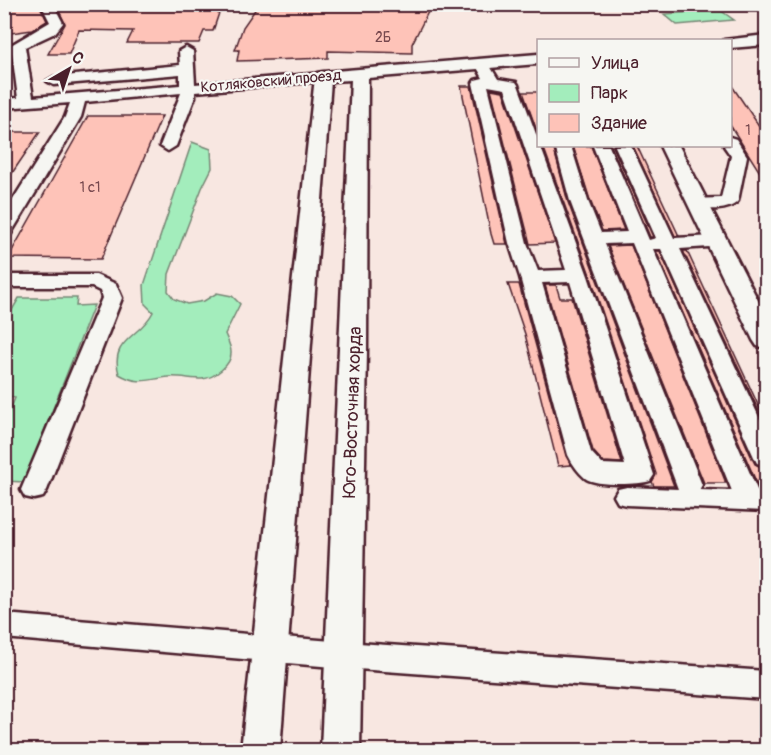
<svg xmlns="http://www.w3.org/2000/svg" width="771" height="755" viewBox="0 0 771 755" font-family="Pangolin,sans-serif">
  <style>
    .green { fill: #a3edbc; stroke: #768674; stroke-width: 1.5 }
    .building { fill: #fec3b8; stroke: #4a1f2b; stroke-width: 1.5 }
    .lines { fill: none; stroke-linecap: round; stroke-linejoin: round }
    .minor-casing { stroke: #4a1f2b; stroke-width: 5 }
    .major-casing { stroke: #4a1f2b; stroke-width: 5 }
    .minor { fill: #f6f6f2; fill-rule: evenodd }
    .major { fill: #f6f6f2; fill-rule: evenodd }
    .labels { text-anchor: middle; stroke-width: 4.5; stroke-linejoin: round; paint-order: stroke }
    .far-number-label { font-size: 14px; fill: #77484e }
    .far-street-label { font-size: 15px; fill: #4a1f2b; stroke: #f6f6f2 }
    .street-label { font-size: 18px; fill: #4a1f2b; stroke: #f6f6f2 }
  </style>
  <rect width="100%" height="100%" fill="#f8e7e1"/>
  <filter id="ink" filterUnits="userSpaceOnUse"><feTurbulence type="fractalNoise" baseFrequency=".0167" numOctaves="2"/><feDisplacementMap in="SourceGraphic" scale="12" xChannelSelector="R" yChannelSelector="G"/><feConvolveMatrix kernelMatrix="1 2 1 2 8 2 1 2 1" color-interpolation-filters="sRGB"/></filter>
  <g filter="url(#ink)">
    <g class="green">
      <polygon points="720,10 734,20 677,25 664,14"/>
      <path d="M192 142 211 149 212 168 202 188 169 274 168 291 174 299 187 304 204 301 217 293 232 296 240 304 225 334C227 339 231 346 231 352 232 365 214 378 202 379 191 379 180 376 169 377 148 379 140 386 119 374 109 339 141 337 153 312L145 304 144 285Z"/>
      <polygon points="19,298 77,298 76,306 94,305 24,482 5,481 5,422 15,398 5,396 5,322"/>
    </g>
    <g class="building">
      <polygon points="4,4 39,4 47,21 32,30 4,34"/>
      <polygon points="56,4 66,6 222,4 213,31 204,31 199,43 127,43 133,31 79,30 69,54 48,54 65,24"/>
      <polygon points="259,4 432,4 412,44 412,53 328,51 328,58 237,61 239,50 235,50 243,27"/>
      <polygon points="730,83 766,136 766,182 730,125"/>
      <polygon points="461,86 471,86 507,244 494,244 491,234"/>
      <polygon points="491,89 503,91 555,243 530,244"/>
      <polygon points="523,92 538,92 538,134"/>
      <polygon points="88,116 162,116 101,259 8,258"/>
      <polygon points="4,132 40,132 4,185"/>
      <polygon points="543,146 553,146 568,202 674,486 654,486 652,482 656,474 590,275"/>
      <polygon points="573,146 591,146 624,230 602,231 590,200"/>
      <polygon points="611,146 613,146 653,237 650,237"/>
      <polygon points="633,146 637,146 679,236 675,236"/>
      <polygon points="631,245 726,483 704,483 608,246"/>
      <polygon points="656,251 660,251 752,458 755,464 761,467 766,478 766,486 758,486"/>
      <polygon points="683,251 687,251 766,422 764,422"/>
      <polygon points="508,284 519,284 566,456 571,465 558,466 525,334"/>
      <polygon points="545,285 556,285 560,298 572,298 622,463 603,462 593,451"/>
    </g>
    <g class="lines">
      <defs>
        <g id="minor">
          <polygon points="41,4 53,4 63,23 55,33 25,47 33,97 180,85 180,74 54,85 47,81 54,77 180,65 179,51 186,47 193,51 195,84 323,73 330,77 323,81 195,92 195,97 176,146 168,151 160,146 181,93 85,102 81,117 13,230 11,234 4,235 4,214 65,117 70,103 4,108 4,99 18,98 11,45 50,22"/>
          <path d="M482 60 487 61 498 79 516 82 518 85 588 276 654 475 650 481C638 485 594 486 585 478 578 472 572 463 568 455L520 277 509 243 473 83 475 80 483 78 475 64ZM488 86 505 89 566 270 538 271 527 243ZM570 282 625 465 602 464 591 452 542 283Z"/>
          <path d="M730 137 736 139 747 156 738 201C729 212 705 210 692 207L689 203 692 199 721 198 731 156 724 146H730Z"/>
          <path d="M555 146H571L588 201 601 233 627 232 593 146H609L649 240 656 238 615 146H631L674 238 716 236 723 238 725 242 723 246 680 249 766 432V466L757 463 754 457 661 249H653L758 492 766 493V511L627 505 618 503 614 496 618 489 627 487 678 489 570 201ZM632 243 732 491 699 490 702 485 605 244Z"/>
          <polygon points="4,275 96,275 116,284 122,298 47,490 43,497 34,499 25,497 21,490 102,298 100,291 92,287 4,287"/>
          <polygon points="4,614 344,642 766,671 766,699 344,668 4,638"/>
        </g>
        <g id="major">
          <polygon points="766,35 766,45 730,48 730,40 724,40"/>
          <polygon points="538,54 538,64 368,78 367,350 360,750 321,750 351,80 331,81 280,750 241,750 315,77 317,73 323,72"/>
          <polygon points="660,146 679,146 766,316 766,348 757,346 753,340"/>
        </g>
      </defs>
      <use href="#minor" class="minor-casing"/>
      <use href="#major" class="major-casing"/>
      <use href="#minor" class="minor"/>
      <use href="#major" class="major"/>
    </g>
  </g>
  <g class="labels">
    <g class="far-number-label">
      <text x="383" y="42">2Б</text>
      <text x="748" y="135">1</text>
      <text x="90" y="192">1 с1</text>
    </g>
    <g class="far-street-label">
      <text transform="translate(271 81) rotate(-5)" y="5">Котляковский проезд</text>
    </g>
    <g class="street-label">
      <text transform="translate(352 412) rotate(-88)" y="6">Юго-Восточная хорда</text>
    </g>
  </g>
  <rect width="771" height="755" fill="none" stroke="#f6f6f2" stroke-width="24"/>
  <rect x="12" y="12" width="747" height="731" fill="none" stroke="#4a1f2b" stroke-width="2" filter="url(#ink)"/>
  <rect x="537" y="39" width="195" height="108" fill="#f6f6f2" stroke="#b1a0a2" stroke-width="1.5"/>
  <rect x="549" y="58" width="30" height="9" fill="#f6f6f2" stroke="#b1a0a2" stroke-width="1.5"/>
  <text x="591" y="69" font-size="18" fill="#4a1f2b">Улица</text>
  <rect x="549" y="84" width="30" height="18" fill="#a3edbc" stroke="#b1a0a2" stroke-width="1.5"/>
  <text x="591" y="99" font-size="18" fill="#4a1f2b">Парк</text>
  <rect x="549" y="114" width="30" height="18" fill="#fec3b8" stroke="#b1a0a2" stroke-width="1.5"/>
  <text x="591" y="129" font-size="18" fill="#4a1f2b">Здание</text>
  <g transform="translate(69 69) rotate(39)" stroke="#f6f6f2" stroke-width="4.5" paint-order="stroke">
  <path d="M0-4.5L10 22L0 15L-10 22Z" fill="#4a1f2b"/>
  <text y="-9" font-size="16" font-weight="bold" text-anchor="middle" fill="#4a1f2b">С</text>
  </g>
</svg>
